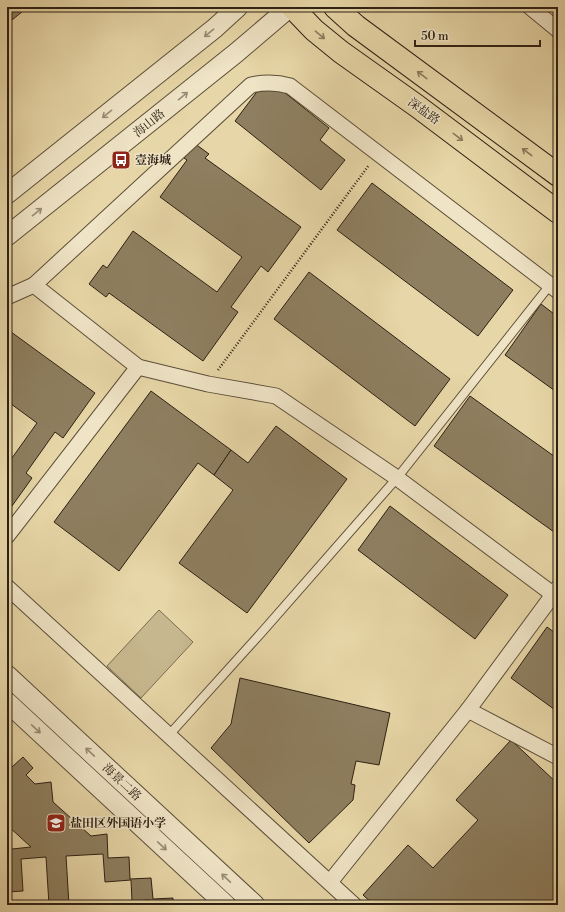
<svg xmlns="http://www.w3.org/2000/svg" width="565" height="912" viewBox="0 0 565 912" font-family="'Libre Bodoni','Noto Serif SC',serif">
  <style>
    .green { fill: #c7b78e; stroke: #7a6c51 }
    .building { fill: #8e7f60; stroke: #2d2014 }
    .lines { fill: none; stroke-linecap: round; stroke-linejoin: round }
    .service-casing { stroke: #5c4e39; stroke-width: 10 }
    .minor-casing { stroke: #5c4e39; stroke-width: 17 }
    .tertiary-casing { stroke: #5c4e39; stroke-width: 21 }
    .primary-casing { stroke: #2d2014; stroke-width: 24 }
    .path { stroke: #2d2014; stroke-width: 2.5; stroke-dasharray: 1 2; stroke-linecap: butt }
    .service { stroke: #efe4c6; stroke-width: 8 }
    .minor { stroke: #efe4c6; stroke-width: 15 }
    .tertiary { stroke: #efe4c6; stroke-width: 19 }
    .primary { stroke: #e7d6a7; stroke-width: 22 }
    .oneway { stroke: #988c76 }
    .oneway2 { stroke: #8a7b5e }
    .labels { text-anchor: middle; stroke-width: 3; stroke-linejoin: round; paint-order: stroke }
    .street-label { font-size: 12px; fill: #2d2014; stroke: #efe4c6 }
    .poi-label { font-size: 12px; font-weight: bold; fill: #2d2014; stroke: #efe4c6; text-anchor: start }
  </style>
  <rect width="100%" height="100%" fill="#e7d6a7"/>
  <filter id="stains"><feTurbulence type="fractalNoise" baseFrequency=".005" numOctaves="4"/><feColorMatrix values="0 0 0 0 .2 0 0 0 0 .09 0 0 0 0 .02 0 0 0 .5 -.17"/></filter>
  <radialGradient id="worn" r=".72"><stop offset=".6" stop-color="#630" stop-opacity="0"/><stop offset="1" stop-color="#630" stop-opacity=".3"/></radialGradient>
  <polygon class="green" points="159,610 193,642 141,698 107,666"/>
  <g class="building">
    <polygon points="7,7 28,7 7,24"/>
    <polygon points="279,88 329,128 320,140 345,160 321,190 235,121 259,89"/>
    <polygon points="194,143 209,154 205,158 301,227 268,272 261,266 231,307 238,312 203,361 109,293 106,297 89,284 103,265 107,268 133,231 217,292 242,257 160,197 187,160 184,158"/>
    <polygon points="372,183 513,290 478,336 337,230"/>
    <polygon points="309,272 450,379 415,426 274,319"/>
    <polygon points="541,304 558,317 558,393 505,355"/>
    <polygon points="7,329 95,393 63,438 55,432 26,473 32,478 7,513 7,454 12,458 37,423 7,401"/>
    <polygon points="151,391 231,450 214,475 198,463 119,571 54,522"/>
    <polygon points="470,396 558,459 558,527 554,532 434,446"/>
    <polygon points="276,426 347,479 247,613 179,563 233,490 214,475 231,450 248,463"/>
    <polygon points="390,506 508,595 475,639 358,550"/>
    <polygon points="547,627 558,635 558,712 511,678"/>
    <polygon points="240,678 390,713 379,765 356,761 351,784 355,785 353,800 309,843 211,748 231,724"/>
    <polygon points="511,740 558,784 558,905 374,905 363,895 408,845 433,868 478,820 456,800"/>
    <polygon points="23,757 33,768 26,775 35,784 51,782 53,802 91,836 107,834 108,858 129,857 130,879 151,878 153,899 173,898 173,905 151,905 150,900 132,901 131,880 105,882 103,854 66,856 69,905 49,905 46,857 21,859 23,891 7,892 7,841 12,849 31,847 7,825 7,762 12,767"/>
  </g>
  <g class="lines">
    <defs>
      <polyline id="service" points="169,735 262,632 397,478 550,285"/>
      <g id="minor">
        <polyline points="530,7 558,30"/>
        <polyline points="34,285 138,367 208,384 276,396 397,478 558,598"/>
        <path d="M7 297 34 285 251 85C265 82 276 82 290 86L558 291"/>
        <polyline points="7,536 138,367"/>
        <polyline points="7,587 354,905"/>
        <polyline points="468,710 558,757"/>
        <polyline points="330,882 468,710 558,588"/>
      </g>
      <g id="tertiary">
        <polyline points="7,194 215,28 238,7"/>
        <polyline points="7,236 236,53 290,7"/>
        <polyline points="7,675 255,905"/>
        <polyline points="7,702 226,905"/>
      </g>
      <g id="primary">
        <polyline points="292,7 314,30 341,52 417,106 558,212"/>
        <polyline points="335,7 356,26 558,175"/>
      </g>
    </defs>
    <use href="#service" class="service-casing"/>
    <use href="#minor" class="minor-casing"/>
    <use href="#tertiary" class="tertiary-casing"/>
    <use href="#primary" class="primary-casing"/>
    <polyline class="path" points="218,370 369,165"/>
    <use href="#service" class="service"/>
    <use href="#minor" class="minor"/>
    <use href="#tertiary" class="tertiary"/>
    <use href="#primary" class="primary"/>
  </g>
  <defs><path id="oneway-shaft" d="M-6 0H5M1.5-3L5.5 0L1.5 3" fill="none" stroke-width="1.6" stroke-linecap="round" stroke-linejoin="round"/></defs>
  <g class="oneway">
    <use href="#oneway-shaft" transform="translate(209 33) rotate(141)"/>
    <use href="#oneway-shaft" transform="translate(183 96) rotate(-39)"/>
    <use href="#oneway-shaft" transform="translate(107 114) rotate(141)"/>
    <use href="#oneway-shaft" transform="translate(37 212) rotate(-39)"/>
    <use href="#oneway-shaft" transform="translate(36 729) rotate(43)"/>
    <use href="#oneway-shaft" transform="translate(90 752) rotate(-137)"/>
    <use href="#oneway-shaft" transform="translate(162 846) rotate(43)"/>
    <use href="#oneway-shaft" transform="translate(226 878) rotate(-137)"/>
  </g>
  <g class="oneway2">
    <use href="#oneway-shaft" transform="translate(320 35) rotate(40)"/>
    <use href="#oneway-shaft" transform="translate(422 75) rotate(-143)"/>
    <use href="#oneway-shaft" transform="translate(458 137) rotate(37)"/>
    <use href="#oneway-shaft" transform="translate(527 152) rotate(-143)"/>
  </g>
  <defs>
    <symbol id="bus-square" viewBox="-11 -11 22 22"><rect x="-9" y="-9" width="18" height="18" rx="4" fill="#8f2418" stroke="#efe4c6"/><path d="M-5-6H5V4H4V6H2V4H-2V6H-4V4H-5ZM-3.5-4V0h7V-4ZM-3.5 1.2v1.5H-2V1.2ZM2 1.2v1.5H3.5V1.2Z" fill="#fff"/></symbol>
    <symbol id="school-square" viewBox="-11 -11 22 22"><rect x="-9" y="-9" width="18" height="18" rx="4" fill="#8f2418" stroke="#efe4c6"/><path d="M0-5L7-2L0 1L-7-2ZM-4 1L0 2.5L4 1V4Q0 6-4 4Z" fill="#fff"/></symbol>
  </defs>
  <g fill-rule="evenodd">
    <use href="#bus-square" x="110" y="149" width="22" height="22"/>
    <use href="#school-square" x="45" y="812" width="22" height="22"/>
  </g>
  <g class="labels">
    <g class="street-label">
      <text transform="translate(424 111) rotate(36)" y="4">深盐路</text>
      <text transform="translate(149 123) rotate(-39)" y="4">海山路</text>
      <text transform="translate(122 782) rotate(43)" y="4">海景二路</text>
    </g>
    <g class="poi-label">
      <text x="135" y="164">壹海城</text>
      <text x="70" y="827">盐田区外国语小学</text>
    </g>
  </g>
  <rect width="565" height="912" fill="none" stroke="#e7d6a7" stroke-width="24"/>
  <rect x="8" y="8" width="549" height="896" fill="none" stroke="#2d2014" stroke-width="2"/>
  <rect x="12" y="12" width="541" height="888" fill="none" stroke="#2d2014"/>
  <path d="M415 40v6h125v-6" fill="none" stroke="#2d2014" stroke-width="2"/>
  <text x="421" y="40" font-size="12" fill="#2d2014" stroke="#efe4c6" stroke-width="3" paint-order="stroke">50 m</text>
  <rect width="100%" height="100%" filter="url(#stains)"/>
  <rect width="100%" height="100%" fill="url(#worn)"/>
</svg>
